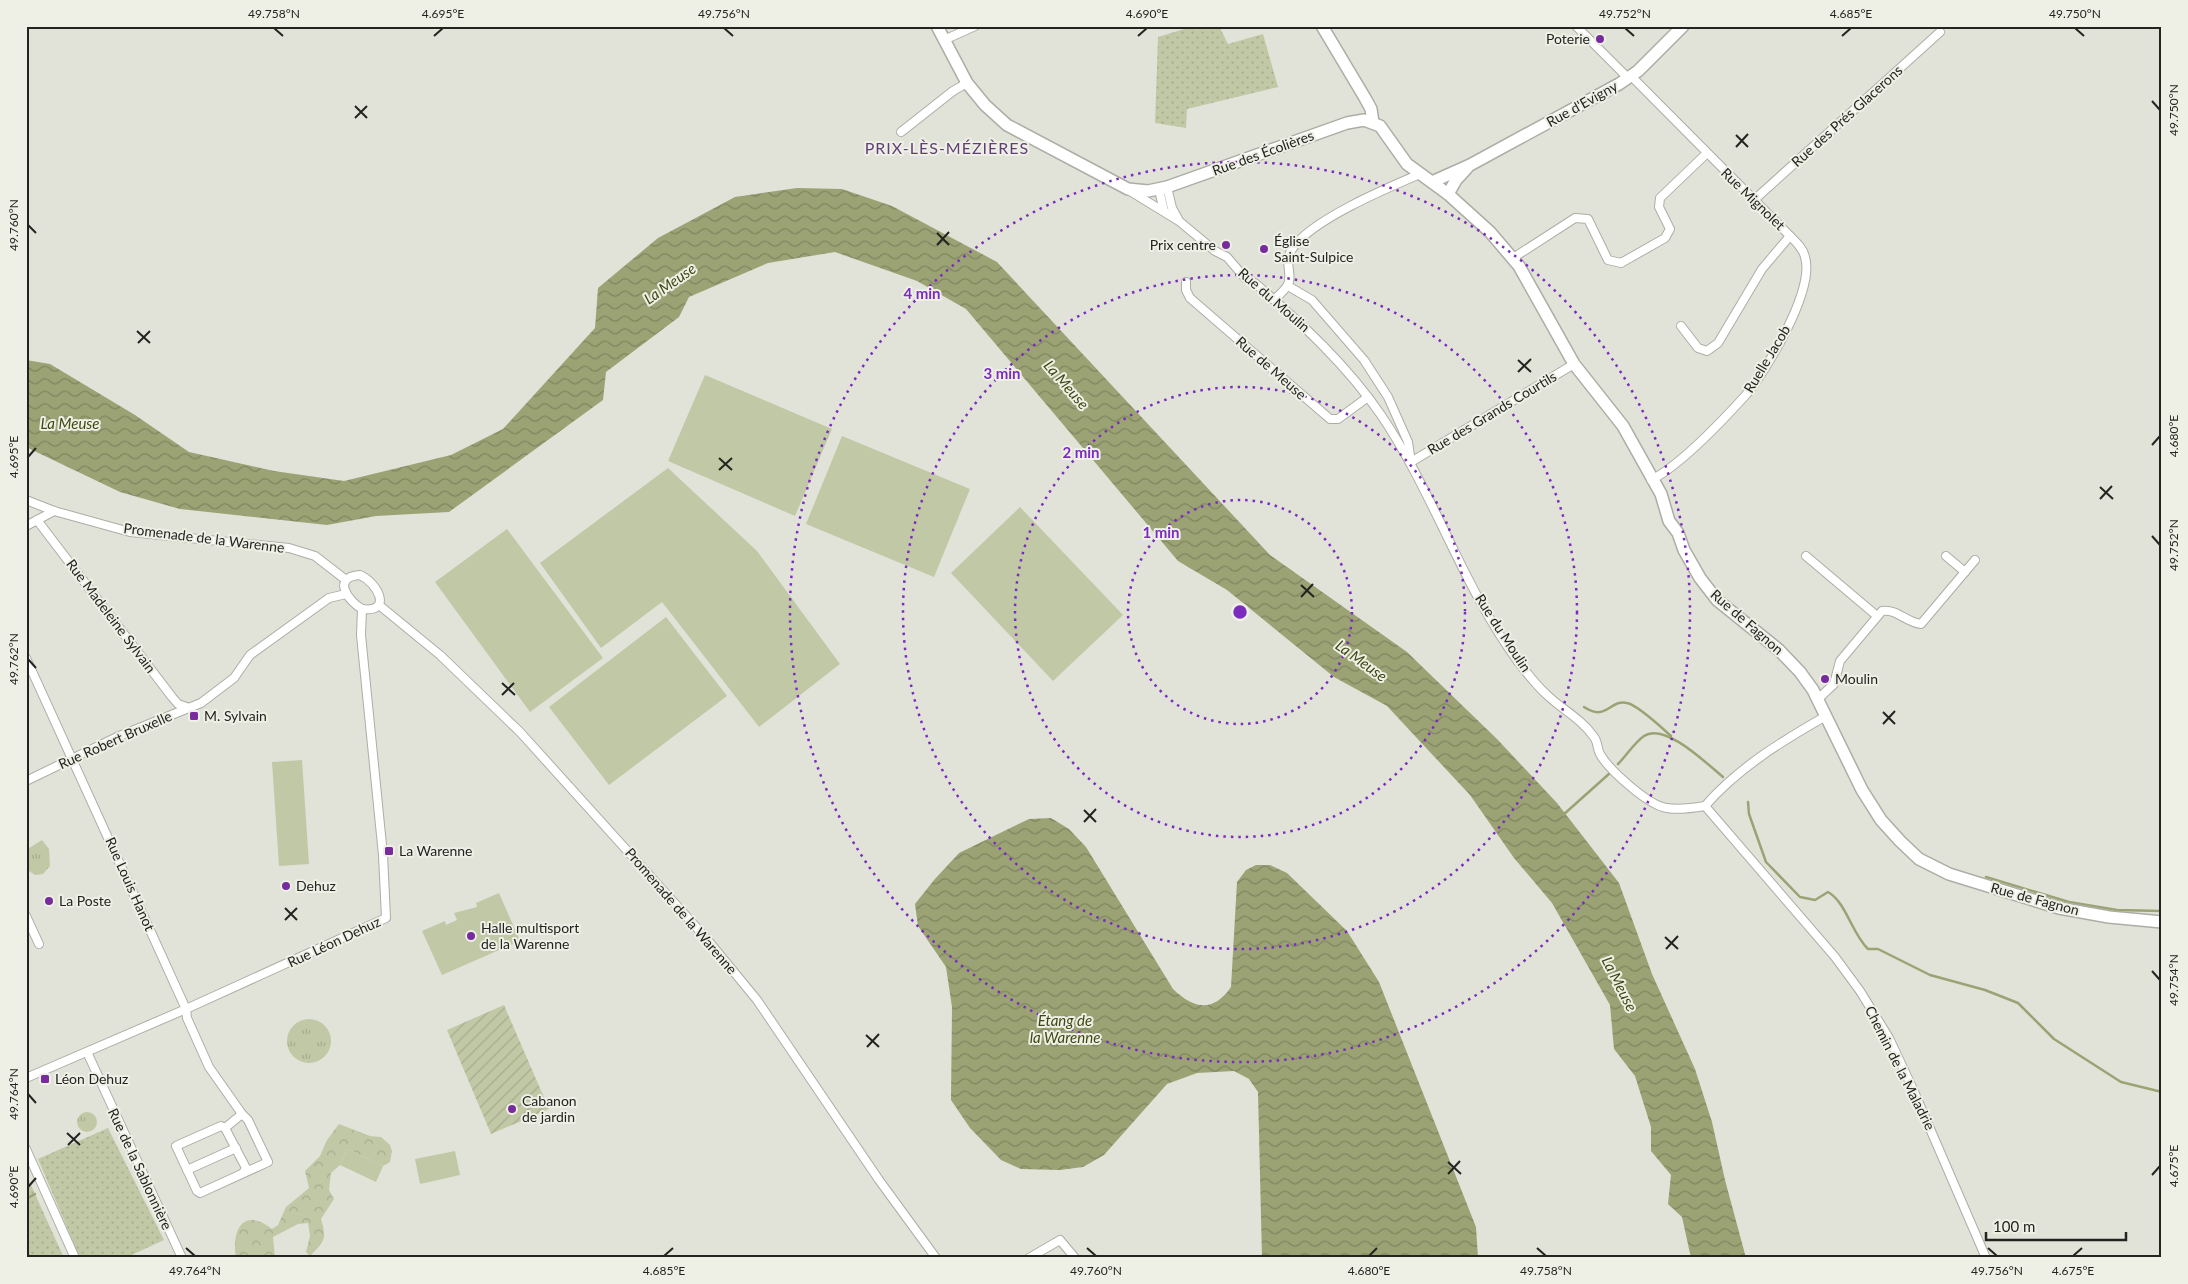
<svg xmlns="http://www.w3.org/2000/svg" width="2188" height="1284" viewBox="0 0 2188 1284" font-family="Lato,sans-serif">
  <style>
    .grass { fill: url(#grass-dots) }
    .forest { fill: url(#forest-crowns) }
    .park { fill: url(#park-tufts) }
    .garden { fill: url(#garden-furrows) }
    .pitch { fill: #c1c8a5 }
    .water { fill: url(#water-waves) }
    .lines { fill: none; stroke-linecap: round; stroke-linejoin: round }
    .stream { stroke: #9ba375; stroke-width: 2.5 }
    .street-casing { stroke: #acaea5; stroke-width: 10 }
    .secondary-casing { stroke: #acaea5; stroke-width: 14 }
    .street { stroke: #fff; stroke-width: 8 }
    .secondary { stroke: #fff; stroke-width: 11 }
    .ticks { fill: none; stroke: #232420; stroke-width: 2 }
    .ring { fill: none; stroke: #7b2cbf; stroke-width: 2.5; stroke-dasharray: 2.5 5 }
    .poi-dot { fill: #782b9c; stroke: #eef0e6; stroke-width: 2 }
    .labels { text-anchor: middle; stroke-width: 4; stroke-linejoin: round; paint-order: stroke }
    .poi-label { font-size: 14px; fill: #232420; stroke: #eef0e6; text-anchor: start }
    .street-label { font-size: 14px; fill: #232420; stroke: #eef0e6 }
    .water-label { font-size: 15px; font-style: italic; fill: #3f460f; stroke: #eef0e6 }
    .quarter-label { font-size: 16px; letter-spacing: 1px; fill: #623e77; stroke: #eef0e6 }
    .centre { fill: #7b2cbf; stroke: #eef0e6; stroke-width: 2.5 }
    .ring-label { font-size: 15px; text-anchor: middle; font-weight: bold; fill: #7b2cbf; stroke: #eef0e6; stroke-width: 4; stroke-linejoin: round; paint-order: stroke }
    .neatline { fill: none; stroke: #232420; stroke-width: 2 }
    .ticks-label { font-size: 12px; text-anchor: middle; fill: #232420 }
  </style>
  <defs>
    <pattern id="grass-dots" width="8" height="8" patternUnits="userSpaceOnUse" patternTransform="scale(1.25)"><rect width="8" height="8" fill="#c1c8a5"/><path d="M2 2h.1M6 6h.1" fill="none" stroke="#a6ac8e" stroke-width="1.8" stroke-linecap="round"/></pattern>
    <pattern id="forest-crowns" width="20" height="18" patternUnits="userSpaceOnUse" patternTransform="scale(1.25)"><rect width="20" height="18" fill="#c1c8a5"/><path d="M2 6a3 3 0 1 1 6 0M12 15a3 3 0 1 1 6 0" fill="none" stroke="#a6ac8e"/></pattern>
    <pattern id="park-tufts" width="24" height="20" patternUnits="userSpaceOnUse" patternTransform="scale(1.25)"><rect width="24" height="20" fill="#c1c8a5"/><path d="M3 7l-1-3M5 7V3M7 7l1-3M15 17l-1-3M17 17v-4M19 17l1-3" fill="none" stroke="#a6ac8e"/></pattern>
    <pattern id="garden-furrows" width="10" height="10" patternUnits="userSpaceOnUse" patternTransform="scale(1.25)"><rect width="10" height="10" fill="#c1c8a5"/><path d="M-1 1l2-2M0 10L10 0M9 11l2-2" fill="none" stroke="#a6ac8e"/></pattern>
    <pattern id="water-waves" width="16" height="10" patternUnits="userSpaceOnUse" patternTransform="scale(1.25)"><rect width="16" height="10" fill="#9ba375"/><path d="M0 5q4-4 8 0t8 0" fill="none" stroke="#7e8560"/></pattern>
  </defs>
  <rect width="100%" height="100%" fill="#e1e3d9"/>
  <g class="grass">
    <polygon points="1194,26 1219,26 1228,44 1263,34 1278,87 1187,109 1186,128 1155,123 1158,37"/>
    <polygon points="108,1128 164,1240 125,1258 80,1258 38,1159"/>
    <polygon points="26,1174 64,1258 26,1258"/>
  </g>
  <path class="forest" d="M339 1124 370 1136 381 1137 390 1145 392 1151 390 1162 383 1166 347 1149 340 1165 331 1173 329 1190 334 1199 321 1219C327 1239 325 1241 310 1256L306 1252 310 1236 308 1223 298 1224 273 1237 275 1258H236C231 1229 244 1207 272 1229L278 1225 286 1207 309 1188 305 1171 320 1156 327 1140Z"/>
  <g class="park">
    <polygon points="42,840 49,849 50,866 43,874 35,875 26,869 26,850"/>
    <circle cx="309" cy="1041" r="22"/>
    <circle cx="87" cy="1122" r="10"/>
  </g>
  <polygon class="garden" points="504,1005 549,1109 491,1134 447,1030"/>
  <g class="pitch">
    <polygon points="705,375 832,429 795,516 668,461"/>
    <polygon points="842,436 970,489 934,577 806,524"/>
    <polygon points="668,468 757,551 840,664 759,727 662,602 601,648 540,563"/>
    <polygon points="1020,507 1123,615 1053,681 951,573"/>
    <polygon points="507,529 603,658 530,712 435,582"/>
    <polygon points="666,617 727,696 609,785 549,707"/>
    <polygon points="302,760 309,864 279,866 272,762"/>
    <polygon points="499,893 520,941 442,975 422,931 445,921 446,925 457,920 454,913 477,907 476,903"/>
    <polygon points="347,1149 383,1166 376,1182 340,1165"/>
    <polygon points="455,1151 460,1175 420,1184 415,1159"/>
  </g>
  <g class="water">
    <polygon points="797,188 842,189 892,206 997,262 1270,555 1407,652 1497,739 1557,803 1619,883 1652,974 1695,1069 1712,1122 1725,1180 1746,1258 1691,1258 1682,1217 1668,1204 1671,1175 1651,1151 1651,1127 1635,1076 1614,1049 1610,1005 1552,903 1514,858 1470,795 1387,706 1334,677 1227,590 1178,561 966,309 917,281 835,252 768,263 689,297 679,317 606,372 603,400 449,512 376,516 327,525 180,509 120,492 26,447 26,360 50,364 135,415 189,452 274,471 344,481 451,455 503,429 595,328 598,288 658,238 735,197"/>
    <path d="M1051 818 1069 829 1086 847 1173 989C1194 1009 1213 1013 1231 987L1237 882 1246 870 1256 865H1270L1287 873 1347 931 1379 982 1476 1227 1478 1258H1262L1258 1092 1249 1079 1234 1071 1197 1073 1167 1084 1104 1155 1083 1167 1060 1170 1021 1169 1001 1160 970 1128 951 1100 952 1007 946 967 918 926 915 904 934 880 959 853 1029 819Z"/>
  </g>
  <g class="lines">
    <g class="stream">
      <path d="M1584 707C1607 722 1609 699 1627 703 1638 705 1662 728 1671 736"/>
      <path d="M1618 764C1626 756 1635 742 1644 736 1665 722 1707 764 1723 777"/>
      <path d="M1748 802 1749 814 1766 862 1800 897 1815 900 1828 892C1846 902 1852 934 1868 949H1878L1930 975 1985 990 2018 1003 2054 1039 2121 1082 2162 1092"/>
      <polyline points="1563,815 1610,773"/>
      <polyline points="1986,877 2069,902 2117,910 2162,911"/>
      <polyline points="26,1199 35,1194"/>
    </g>
    <defs>
      <g id="street">
        <polyline points="1576,26 1628,78"/>
        <polyline points="944,40 975,26"/>
        <polyline points="1631,76 1790,236 1762,269 1718,343 1707,351 1698,348 1681,326"/>
        <polyline points="901,132 953,91 967,83"/>
        <polyline points="1167,187 1172,208 1178,219"/>
        <polyline points="1159,190 1164,211"/>
        <path d="M1130 191 1179 221 1215 251 1227 257 1245 278 1256 284C1302 324 1346 364 1381 415 1434 493 1462 586 1519 663 1527 673 1536 685 1546 694 1561 709 1582 719 1594 737 1598 742 1597 749 1600 754 1609 770 1649 806 1667 808 1678 810 1693 808 1705 806 1738 768 1782 741 1826 716"/>
        <polyline points="1754,200 1940,32"/>
        <polyline points="1513,258 1575,218 1588,219 1608,260 1621,263 1665,238 1670,229 1659,207 1660,198 1706,154"/>
        <polyline points="1186,282 1186,290 1190,298 1330,419 1338,419 1368,397"/>
        <polyline points="1288,286 1312,300 1364,360 1388,397 1408,442 1411,462 1574,364"/>
        <path d="M1274 300C1278 296 1284 291 1287 286 1294 276 1283 263 1292 249 1311 220 1387 188 1420 174"/>
        <path d="M1651 480C1679 466 1723 420 1744 397 1766 372 1815 290 1805 257 1803 248 1796 242 1790 236"/>
        <polyline points="26,500 54,511 130,532 289,548 315,556 346,580"/>
        <polyline points="37,520 172,697 178,704 189,708"/>
        <polyline points="26,526 54,511"/>
        <polyline points="1806,556 1877,616"/>
        <polyline points="1946,556 1965,572"/>
        <path d="M360 575C378 583 393 613 362 609 348 601 331 577 360 575Z"/>
        <polyline points="379,605 440,655 520,732 706,938 757,1000 879,1180 936,1258"/>
        <polyline points="26,658 186,1009 187,1018 209,1067 242,1114 248,1120 268,1162 200,1193 197,1191 176,1146 221,1126 225,1128 246,1168 243,1173"/>
        <path d="M1818 699 1834 684 1840 661 1882 611C1898 609 1905 622 1921 624L1975 560"/>
        <polyline points="26,781 117,737 201,703 234,678 250,655 329,598 346,594"/>
        <polyline points="1705,806 1835,957 1860,991 1889,1038 1912,1087 1986,1258"/>
        <polyline points="26,916 39,944"/>
        <polyline points="87,1052 182,1258"/>
        <polyline points="26,1078 186,1009 386,918 383,855 361,635 362,609"/>
        <polyline points="225,1128 242,1114"/>
        <polyline points="26,1149 75,1258"/>
        <polyline points="187,1170 236,1148"/>
        <polyline points="1029,1258 1060,1240 1075,1258"/>
      </g>
      <g id="secondary">
        <polyline points="937,26 967,83 985,105 1007,125 1128,189 1148,191 1167,187 1347,123 1364,120 1380,126 1407,164 1448,194 1490,232 1519,266 1574,364 1623,426 1661,494 1669,521 1678,533 1684,550 1700,578 1717,600 1779,650 1800,672 1813,690 1862,790 1881,820 1900,841 1919,859 1949,874 2059,908 2109,917 2162,922"/>
        <polyline points="1322,26 1365,98 1371,109 1373,122"/>
        <polyline points="1432,182 1470,165 1619,84 1638,71 1683,26"/>
        <polyline points="1448,194 1456,180 1467,168"/>
      </g>
    </defs>
    <use href="#street" class="street-casing"/>
    <use href="#secondary" class="secondary-casing"/>
    <use href="#street" class="street"/>
    <use href="#secondary" class="secondary"/>
  </g>
  <path class="ticks" d="M274 28 283 36M724 28 733 36M1625 28 1634 36M2075 28 2084 36M434 36 443 28M1138 36 1147 28M1842 36 1851 28M2152 101 2160 110M355 106 367 118M355 118 367 106M1736 135 1748 147M1736 147 1748 134M28 225 36 233M937 233 949 245M937 245 949 232M137 331 150 343M138 343 150 331M1518 360 1531 372M1518 372 1531 359M2152 445 2160 436M28 457 36 448M719 458 732 470M719 470 732 458M2100 487 2113 499M2100 499 2112 486M2152 536 2160 545M1301 585 1314 597M1301 597 1313 584M28 659 36 668M502 683 515 695M502 695 514 683M1883 712 1895 724M1883 724 1895 711M1084 810 1096 822M1084 822 1096 809M285 908 297 920M285 920 297 908M1665 937 1678 949M1666 949 1678 936M2152 971 2160 980M866 1035 879 1047M867 1047 879 1034M28 1094 36 1103M67 1133 80 1145M68 1145 80 1133M1448 1162 1461 1174M1448 1174 1460 1161M2152 1175 2160 1166M28 1187 36 1178M186 1248 195 1256M1087 1248 1096 1256M1537 1248 1546 1256M1988 1248 1997 1256M664 1256 673 1248M1369 1256 1377 1248M2073 1256 2082 1248"/>
  <g class="ring">
    <circle cx="1240" cy="612" r="112"/>
    <circle cx="1240" cy="612" r="225"/>
    <circle cx="1240" cy="612" r="337"/>
    <circle cx="1240" cy="612" r="450"/>
  </g>
  <g class="poi-dot">
    <circle cx="1600" cy="39" r="5"/>
    <circle cx="1226" cy="245" r="5"/>
    <circle cx="1264" cy="249" r="5"/>
    <circle cx="1825" cy="679" r="5"/>
    <rect x="189" y="711" width="10" height="10" rx="2.5"/>
    <rect x="384" y="846" width="10" height="10" rx="2.5"/>
    <circle cx="286" cy="886" r="5"/>
    <circle cx="49" cy="901" r="5"/>
    <circle cx="471" cy="936" r="5"/>
    <rect x="40" y="1074" width="10" height="10" rx="2.5"/>
    <circle cx="512" cy="1109" r="5"/>
  </g>
  <g class="labels">
    <g class="poi-label">
      <text x="1590" y="44" text-anchor="end">Poterie</text>
      <text x="1274" y="246">Église<tspan x="1274" dy="16">Saint-Sulpice</tspan></text>
      <text x="1216" y="250" text-anchor="end">Prix centre</text>
      <text x="1835" y="684">Moulin</text>
      <text x="204" y="721">M. Sylvain</text>
      <text x="399" y="856">La Warenne</text>
      <text x="296" y="891">Dehuz</text>
      <text x="59" y="906">La Poste</text>
      <text x="481" y="933">Halle multisport<tspan x="481" dy="16">de la Warenne</tspan></text>
      <text x="55" y="1084">Léon Dehuz</text>
      <text x="522" y="1106">Cabanon<tspan x="522" dy="16">de jardin</tspan></text>
    </g>
    <g class="street-label">
      <text transform="translate(1582 104) rotate(-29)" y="5">Rue d'Evigny</text>
      <text transform="translate(1847 116) rotate(-42)" y="5">Rue des Prés Glacerons</text>
      <text transform="translate(1263 153) rotate(-20)" y="5">Rue des Écolières</text>
      <text transform="translate(1753 199) rotate(44)" y="5">Rue Mignolet</text>
      <text transform="translate(1274 300) rotate(41)" y="5">Rue du Moulin</text>
      <text transform="translate(1767 359) rotate(-59)" y="5">Ruelle Jacob</text>
      <text transform="translate(1271 368) rotate(41)" y="5">Rue de Meuse</text>
      <text transform="translate(1492 413) rotate(-31)" y="5">Rue des Grands Courtils</text>
      <text transform="translate(204 538) rotate(7)" y="5">Promenade de la Warenne</text>
      <text transform="translate(111 616) rotate(53)" y="5">Rue Madeleine Sylvain</text>
      <text transform="translate(1747 622) rotate(41)" y="5">Rue de Fagnon</text>
      <text transform="translate(1503 633) rotate(57)" y="5">Rue du Moulin</text>
      <text transform="translate(115 740) rotate(-24)" y="5">Rue Robert Bruxelle</text>
      <text transform="translate(130 884) rotate(66)" y="5">Rue Louis Hanot</text>
      <text transform="translate(2035 899) rotate(15)" y="5">Rue de Fagnon</text>
      <text transform="translate(681 911) rotate(49)" y="5">Promenade de la Warenne</text>
      <text transform="translate(334 942) rotate(-25)" y="5">Rue Léon Dehuz</text>
      <text transform="translate(1900 1068) rotate(63)" y="5">Chemin de la Maladrie</text>
      <text transform="translate(140 1169) rotate(65)" y="5">Rue de la Sablonnière</text>
    </g>
    <g class="water-label">
      <text transform="translate(670 284) rotate(-35)" y="5">La Meuse</text>
      <text transform="translate(1066 385) rotate(49)" y="5">La Meuse</text>
      <text x="70" y="429">La Meuse</text>
      <text transform="translate(1361 661) rotate(36)" y="5">La Meuse</text>
      <text transform="translate(1619 984) rotate(63)" y="5">La Meuse</text>
      <text x="1065" y="1026">Étang de<tspan x="1065" dy="17">la Warenne</tspan></text>
    </g>
    <g class="quarter-label">
      <text x="947" y="154">PRIX-LÈS-MÉZIÈRES</text>
    </g>
  </g>
  <circle cx="1240" cy="612" r="8" class="centre"/>
  <g class="ring-label">
    <text x="922" y="299">4 min</text>
    <text x="1002" y="379">3 min</text>
    <text x="1081" y="458">2 min</text>
    <text x="1161" y="538">1 min</text>
  </g>
  <rect width="2188" height="1284" fill="none" stroke="#eef0e6" stroke-width="55"/>
  <path d="M1986 1232v8h140v-8" fill="none" stroke="#232420" stroke-width="2.5"/>
  <text x="1993" y="1232" font-size="15" fill="#232420" stroke="#eef0e6" stroke-width="4" paint-order="stroke">100 m</text>
  <rect x="28" y="28" width="2132" height="1228" class="neatline"/>
  <g class="ticks-label">
    <text x="274" y="18">49.758°N</text>
    <text x="443" y="18">4.695°E</text>
    <text x="724" y="18">49.756°N</text>
    <text x="1147" y="18">4.690°E</text>
    <text x="1625" y="18">49.752°N</text>
    <text x="1851" y="18">4.685°E</text>
    <text x="2075" y="18">49.750°N</text>
    <text transform="translate(2174 110) rotate(-90)" y="4">49.750°N</text>
    <text transform="translate(14 225) rotate(-90)" y="4">49.760°N</text>
    <text transform="translate(2174 436) rotate(-90)" y="4">4.680°E</text>
    <text transform="translate(14 457) rotate(-90)" y="4">4.695°E</text>
    <text transform="translate(2174 545) rotate(-90)" y="4">49.752°N</text>
    <text transform="translate(14 659) rotate(-90)" y="4">49.762°N</text>
    <text transform="translate(2174 980) rotate(-90)" y="4">49.754°N</text>
    <text transform="translate(14 1094) rotate(-90)" y="4">49.764°N</text>
    <text transform="translate(2174 1166) rotate(-90)" y="4">4.675°E</text>
    <text transform="translate(14 1187) rotate(-90)" y="4">4.690°E</text>
    <text x="195" y="1275">49.764°N</text>
    <text x="664" y="1275">4.685°E</text>
    <text x="1096" y="1275">49.760°N</text>
    <text x="1369" y="1275">4.680°E</text>
    <text x="1546" y="1275">49.758°N</text>
    <text x="1997" y="1275">49.756°N</text>
    <text x="2073" y="1275">4.675°E</text>
  </g>
</svg>
